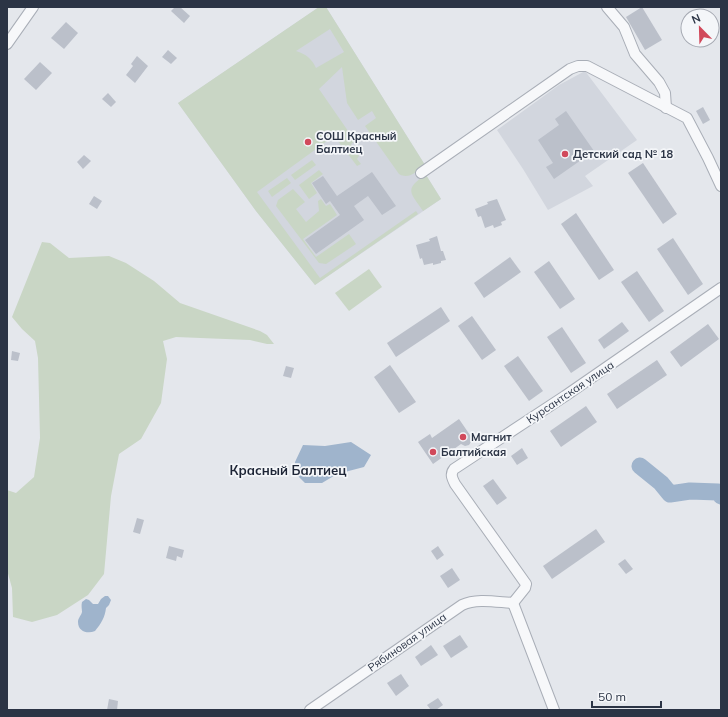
<svg xmlns="http://www.w3.org/2000/svg" width="728" height="717" viewBox="0 0 728 717" font-family="Mulish,sans-serif">
  <style>
    .built { fill: #d2d6de }
    .green { fill: #c9d6c5; fill-rule: evenodd }
    .water { fill: #9fb4cc }
    .lines { fill: none; stroke-linecap: round; stroke-linejoin: round }
    .river { stroke: #9fb4cc; stroke-width: 17 }
    .building { fill: #bbc0ca }
    .minor-casing { stroke: #a9aeb7; stroke-width: 12 }
    .minor { stroke: #f7f8fa; stroke-width: 10 }
    .poi-dot { fill: #d1495b; stroke: #f4f6f9; stroke-width: 1.5 }
    .labels { text-anchor: middle; stroke-width: 3.5; stroke-linejoin: round; paint-order: stroke }
    .poi-label { font-size: 11px; font-weight: bold; fill: #2b3445; stroke: #f4f6f9; text-anchor: start }
    .street-label { font-size: 11px; fill: #2b3445; stroke: #f4f6f9 }
    .quarter-label { font-size: 13px; font-weight: bold; fill: #1d2536; stroke: #f4f6f9 }
  </style>
  <rect width="100%" height="100%" fill="#e4e7ec"/>
  <g class="built">
    <polygon points="319,7 326,7 425,165 426,175 441,199 315,285 256,211 178,103"/>
    <polygon points="585,71 637,140 585,176 593,186 548,210 523,169 497,130 559,85"/>
  </g>
  <g class="green">
    <path d="M319 7H326L425 165C417 171 409 180 399 174L365 126 376 118 372 111 358 120 347 103 342 67 319 89 355 141 351 144 359 156 357 159 361 164 357 166 334 136 257 192 320 278 416 211 418 214 315 285 256 211 178 103ZM330 29 344 52 316 68C312 59 306 54 296 51Z"/>
    <polygon points="312,160 316,165 295,180 291,175"/>
    <polygon points="319,170 323,174 311,183 317,193 309,199 299,185"/>
    <path d="M426 175 441 199 423 211C411 193 403 189 426 175Z"/>
    <polygon points="287,178 291,183 272,197 268,191"/>
    <polygon points="293,189 305,202 296,209 306,222 319,211 318,201 321,199 326,206 330,204 337,215 303,239 316,257 349,234 356,244 326,264 319,263 276,206 278,200"/>
    <polygon points="42,242 50,243 69,258 109,256 126,263 154,281 180,303 260,331 267,335 274,344 267,344 250,340 176,337 163,341 167,359 161,403 141,439 119,454 111,496 104,574 88,595 57,615 32,622 13,617 12,588 7,570 7,490 16,493 34,477 40,438 38,358 35,341 22,329 12,317"/>
    <polygon points="369,269 382,287 349,311 335,293"/>
  </g>
  <g class="water">
    <polygon points="351,442 371,455 364,467 337,474 322,483 305,483 296,474 295,462 303,445 325,446"/>
    <path d="M105 596H108L111 600 109 605 106 608C105 617 101 624 95 631 88 634 78 632 78 622 78 618 81 616 82 612 82 609 81 606 82 602L86 599 89 600 93 604H98L101 599Z"/>
  </g>
  <g class="lines">
    <polyline class="river" points="640,466 661,483 670,494 690,491 718,492 721,496"/>
  </g>
  <g class="building">
    <polygon points="175,7 180,7 190,16 184,23 171,11"/>
    <polygon points="642,7 662,40 645,50 626,17"/>
    <polygon points="66,22 78,33 64,49 51,38"/>
    <polygon points="168,50 177,58 171,64 162,57"/>
    <polygon points="137,56 148,66 135,83 126,75 133,66 131,64"/>
    <polygon points="40,62 52,73 36,90 24,79"/>
    <polygon points="108,93 116,102 111,107 102,99"/>
    <polygon points="703,107 710,120 703,124 696,111"/>
    <polygon points="566,111 594,151 554,179 546,167 553,163 538,140 559,125 555,119"/>
    <polygon points="84,155 91,161 83,169 77,162"/>
    <polygon points="643,163 677,214 663,224 628,173"/>
    <polygon points="372,172 396,206 382,215 368,196 354,206 364,220 316,254 305,240 340,215 330,201 326,204 312,183 323,176 337,196"/>
    <polygon points="94,196 102,201 97,209 89,204"/>
    <polygon points="497,199 506,220 501,222 502,225 494,228 493,225 485,228 481,216 478,217 475,209 488,204 487,202"/>
    <polygon points="576,213 614,270 599,280 561,224"/>
    <polygon points="437,236 441,251 443,251 446,260 441,261 441,263 433,265 433,263 424,265 422,258 420,259 416,245 430,241 429,239"/>
    <polygon points="673,238 703,284 688,295 657,249"/>
    <polygon points="510,257 521,272 484,298 474,283"/>
    <polygon points="549,261 575,299 560,309 534,272"/>
    <polygon points="637,271 664,311 649,322 621,282"/>
    <polygon points="441,307 450,321 396,357 387,343"/>
    <polygon points="472,316 496,350 482,360 458,326"/>
    <polygon points="622,322 629,331 604,349 598,340"/>
    <polygon points="708,324 719,339 681,367 670,352"/>
    <polygon points="562,327 586,363 571,373 547,337"/>
    <polygon points="12,351 20,353 18,361 11,360"/>
    <polygon points="518,356 543,391 529,401 504,366"/>
    <polygon points="657,360 667,375 617,409 607,394"/>
    <polygon points="390,365 416,402 399,413 374,377"/>
    <polygon points="286,366 294,368 291,378 283,376"/>
    <polygon points="586,406 597,422 561,447 550,431"/>
    <polygon points="459,419 472,438 471,442 469,445 465,446 461,444 433,464 418,442 430,434 432,438"/>
    <polygon points="522,448 528,458 517,465 511,456"/>
    <polygon points="493,479 507,498 497,505 483,486"/>
    <polygon points="137,518 144,520 140,534 133,532"/>
    <polygon points="596,529 605,542 552,579 543,566"/>
    <polygon points="169,546 184,550 182,558 177,556 176,561 166,558"/>
    <polygon points="438,546 444,555 437,560 431,551"/>
    <polygon points="625,559 633,569 626,574 618,564"/>
    <polygon points="452,568 460,580 448,588 440,576"/>
    <polygon points="460,635 468,647 451,658 443,646"/>
    <polygon points="431,645 438,655 421,666 415,657"/>
    <polygon points="401,674 409,686 396,696 387,683"/>
    <polygon points="438,698 443,705 436,710 431,710 427,705"/>
    <polygon points="109,699 118,701 117,710 107,710"/>
  </g>
  <g class="lines">
    <defs>
      <g id="minor">
        <polyline points="607,7 624,27 635,54 659,82 665,93 666,108"/>
        <polyline points="7,44 33,7"/>
        <polyline points="421,173 570,69 578,66 587,66 687,118 708,158 721,186"/>
        <path d="M513 603 525 588 526 584 455 484C452 478 450 474 454 469L565 396 721 288"/>
        <polyline points="513,603 554,710"/>
        <path d="M310 710 462 605C477 598 496 602 513 603"/>
      </g>
    </defs>
    <use href="#minor" class="minor-casing"/>
    <use href="#minor" class="minor"/>
  </g>
  <g class="poi-dot">
    <circle cx="308" cy="142" r="4"/>
    <circle cx="565" cy="154" r="4"/>
    <circle cx="463" cy="437" r="4"/>
    <circle cx="433" cy="452" r="4"/>
  </g>
  <g class="labels">
    <g class="poi-label">
      <text x="316" y="140">СОШ Красный<tspan x="316" dy="13">Балтиец</tspan></text>
      <text x="573" y="158">Детский сад № 18</text>
      <text x="471" y="441">Магнит</text>
      <text x="441" y="456">Балтийская</text>
    </g>
    <g class="street-label">
      <text transform="translate(570 392) rotate(-34)" y="4">Курсантская улица</text>
      <text transform="translate(407 642) rotate(-35)" y="4">Рябиновая улица</text>
    </g>
    <g class="quarter-label">
      <text x="288" y="475">Красный Балтиец</text>
    </g>
  </g>
  <rect width="728" height="717" fill="none" stroke="#2b3445" stroke-width="16"/>
  <g transform="translate(700 28) rotate(337)"><circle r="19" fill="#f4f6f9" stroke="#a4a8b1"/>
  <path d="M0-3L7 15L0 10L-7 15Z" fill="#d1495b"/>
  <text y="-6" font-size="11" font-weight="bold" text-anchor="middle" fill="#2b3445">N</text>
  </g>
  <path d="M592 701v6h69v-6" fill="none" stroke="#2b3445" stroke-width="2"/>
  <text x="598" y="701" font-size="12" fill="#2b3445" stroke="#f4f6f9" stroke-width="3" paint-order="stroke">50 m</text>
</svg>
